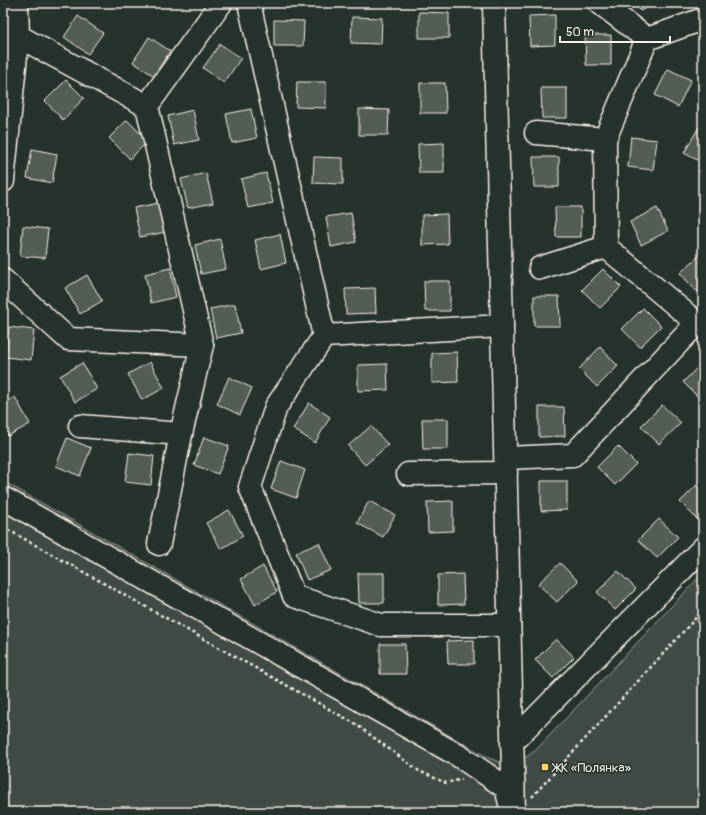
<svg xmlns="http://www.w3.org/2000/svg" width="706" height="815" viewBox="0 0 706 815" font-family="Pangolin,sans-serif">
  <style>
    .green { fill: #414b45; stroke: #9a9e96 }
    .building { fill: #525c55; stroke: #f4f1e8 }
    .lines { fill: none; stroke-linecap: round; stroke-linejoin: round }
    .minor-casing { stroke: #f4f1e8; stroke-width: 25 }
    .path { stroke: #f4f1e8; stroke-width: 2.5; stroke-dasharray: 3 3; stroke-linecap: butt }
    .minor { stroke: #26332d; stroke-width: 22 }
    .poi-dot { fill: #ffd166; stroke: #26332d; stroke-width: 1.5 }
    .labels { text-anchor: middle; stroke-width: 3; stroke-linejoin: round; paint-order: stroke }
    .poi-label { font-size: 13px; fill: #f4f1e8; stroke: #26332d; text-anchor: start }
  </style>
  <rect width="100%" height="100%" fill="#26332d"/>
  <filter id="ink" filterUnits="userSpaceOnUse"><feTurbulence type="fractalNoise" baseFrequency=".025" numOctaves="2"/><feDisplacementMap in="SourceGraphic" scale="8" xChannelSelector="R" yChannelSelector="G"/><feConvolveMatrix kernelMatrix="1 2 1 2 8 2 1 2 1" color-interpolation-filters="sRGB"/></filter>
  <g filter="url(#ink)">
    <polygon class="green" points="3,481 489,758 512,767 536,750 703,573 703,812 3,812"/>
    <g class="building">
      <polygon points="636,3 657,3 640,11"/>
      <polygon points="419,12 449,13 449,38 419,38"/>
      <polygon points="555,15 555,45 530,46 529,16"/>
      <polygon points="78,16 103,33 88,54 64,37"/>
      <polygon points="352,17 382,18 381,44 351,43"/>
      <polygon points="274,20 304,21 303,46 274,46"/>
      <polygon points="585,35 611,35 611,65 586,65"/>
      <polygon points="149,37 170,51 154,76 133,62"/>
      <polygon points="220,44 241,58 224,83 203,68"/>
      <polygon points="668,69 691,80 678,107 655,95"/>
      <polygon points="66,80 84,98 63,120 45,101"/>
      <polygon points="297,82 326,82 326,108 296,107"/>
      <polygon points="420,83 445,83 446,113 420,113"/>
      <polygon points="541,88 567,88 567,118 542,118"/>
      <polygon points="251,109 257,138 232,143 226,114"/>
      <polygon points="359,109 389,110 388,135 359,135"/>
      <polygon points="193,110 199,140 174,145 168,116"/>
      <polygon points="127,120 148,141 130,159 109,138"/>
      <polygon points="699,127 703,129 703,163 684,153"/>
      <polygon points="631,137 657,140 653,170 628,167"/>
      <polygon points="444,143 444,173 419,173 418,144"/>
      <polygon points="32,149 57,154 52,183 27,178"/>
      <polygon points="314,157 343,158 343,184 313,183"/>
      <polygon points="533,157 559,157 559,187 534,187"/>
      <polygon points="206,173 213,203 188,208 181,179"/>
      <polygon points="266,173 273,203 248,208 241,179"/>
      <polygon points="159,203 166,232 140,237 134,208"/>
      <polygon points="555,207 581,207 581,237 556,237"/>
      <polygon points="657,208 668,231 641,245 630,222"/>
      <polygon points="351,213 356,242 331,247 326,217"/>
      <polygon points="447,214 448,244 422,245 422,215"/>
      <polygon points="23,226 48,229 45,258 20,256"/>
      <polygon points="280,234 286,263 261,269 255,240"/>
      <polygon points="220,239 226,269 201,274 195,245"/>
      <polygon points="702,253 703,254 703,287 697,292 680,273"/>
      <polygon points="170,268 176,297 151,303 145,274"/>
      <polygon points="603,269 621,287 600,308 582,290"/>
      <polygon points="87,275 102,301 80,314 65,288"/>
      <polygon points="424,281 450,281 450,311 425,311"/>
      <polygon points="375,288 376,313 346,314 345,289"/>
      <polygon points="534,296 559,296 560,326 534,326"/>
      <polygon points="235,304 241,333 216,338 210,309"/>
      <polygon points="643,308 661,326 640,347 622,329"/>
      <polygon points="9,327 34,330 31,360 6,357"/>
      <polygon points="600,347 618,366 597,387 579,369"/>
      <polygon points="457,352 458,382 432,383 432,353"/>
      <polygon points="150,362 164,388 142,400 128,374"/>
      <polygon points="703,362 703,398 701,400 683,382"/>
      <polygon points="82,363 97,389 75,402 60,376"/>
      <polygon points="387,364 388,390 358,391 358,365"/>
      <polygon points="229,377 252,388 240,415 217,404"/>
      <polygon points="15,397 30,424 8,436 3,428 3,404"/>
      <polygon points="309,403 330,417 315,443 293,429"/>
      <polygon points="662,405 681,423 659,444 641,426"/>
      <polygon points="539,407 564,407 565,436 539,437"/>
      <polygon points="422,419 448,419 448,449 423,449"/>
      <polygon points="371,426 388,445 365,465 348,446"/>
      <polygon points="204,437 229,446 218,474 194,465"/>
      <polygon points="67,438 91,448 80,476 56,466"/>
      <polygon points="618,446 636,464 615,485 597,467"/>
      <polygon points="129,453 154,456 151,485 125,482"/>
      <polygon points="281,461 305,470 296,498 271,489"/>
      <polygon points="541,481 567,481 567,510 541,511"/>
      <polygon points="701,481 703,483 703,516 698,520 680,502"/>
      <polygon points="369,501 395,515 383,537 357,523"/>
      <polygon points="453,501 453,531 428,532 427,502"/>
      <polygon points="229,510 243,536 221,549 206,523"/>
      <polygon points="659,519 678,537 657,558 638,540"/>
      <polygon points="319,543 331,570 307,580 296,553"/>
      <polygon points="560,563 578,581 557,602 538,584"/>
      <polygon points="263,566 277,592 255,605 241,579"/>
      <polygon points="618,571 636,589 615,610 597,592"/>
      <polygon points="358,573 384,573 384,603 359,603"/>
      <polygon points="463,574 464,604 438,605 438,575"/>
      <polygon points="556,639 574,657 553,678 535,660"/>
      <polygon points="474,640 474,664 448,664 447,641"/>
      <polygon points="380,644 405,644 406,674 380,674"/>
    </g>
    <g class="lines">
      <defs>
        <g id="minor">
          <polyline points="17,3 18,36 147,106"/>
          <polyline points="249,3 324,336"/>
          <polyline points="494,3 514,812"/>
          <polyline points="600,3 647,39"/>
          <polyline points="703,19 647,39 605,139 606,247 697,323 703,322"/>
          <polyline points="536,133 605,139"/>
          <polyline points="3,181 18,36"/>
          <polyline points="540,268 606,247"/>
          <polyline points="3,280 68,339 202,345"/>
          <polyline points="502,326 324,336 276,407 250,487 294,596 381,625 509,625"/>
          <polyline points="80,426 181,434"/>
          <polyline points="506,458 573,455 697,323"/>
          <polyline points="408,474 506,473"/>
          <polyline points="3,498 459,756 486,774 506,788 511,807"/>
          <polyline points="159,544 181,434 202,345 147,106 221,3"/>
          <polyline points="512,742 703,548"/>
        </g>
      </defs>
      <use href="#minor" class="minor-casing"/>
      <g class="path">
        <polyline points="3,527 354,723 419,771 446,783 462,779"/>
        <polyline points="532,797 703,610"/>
      </g>
      <use href="#minor" class="minor"/>
    </g>
  </g>
  <rect class="poi-dot" x="541" y="763" width="8" height="8" rx="2"/>
  <g class="labels">
    <g class="poi-label">
      <text x="553" y="772">ЖК «Полянка»</text>
    </g>
  </g>
  <rect width="706" height="815" fill="none" stroke="#26332d" stroke-width="16"/>
  <rect x="8" y="8" width="690" height="799" fill="none" stroke="#f4f1e8" stroke-width="1.5" filter="url(#ink)"/>
  <path d="M560 36v6h110v-6" fill="none" stroke="#f4f1e8" stroke-width="2"/>
  <text x="566" y="36" font-size="12" fill="#f4f1e8" stroke="#26332d" stroke-width="3" paint-order="stroke">50 m</text>
</svg>
